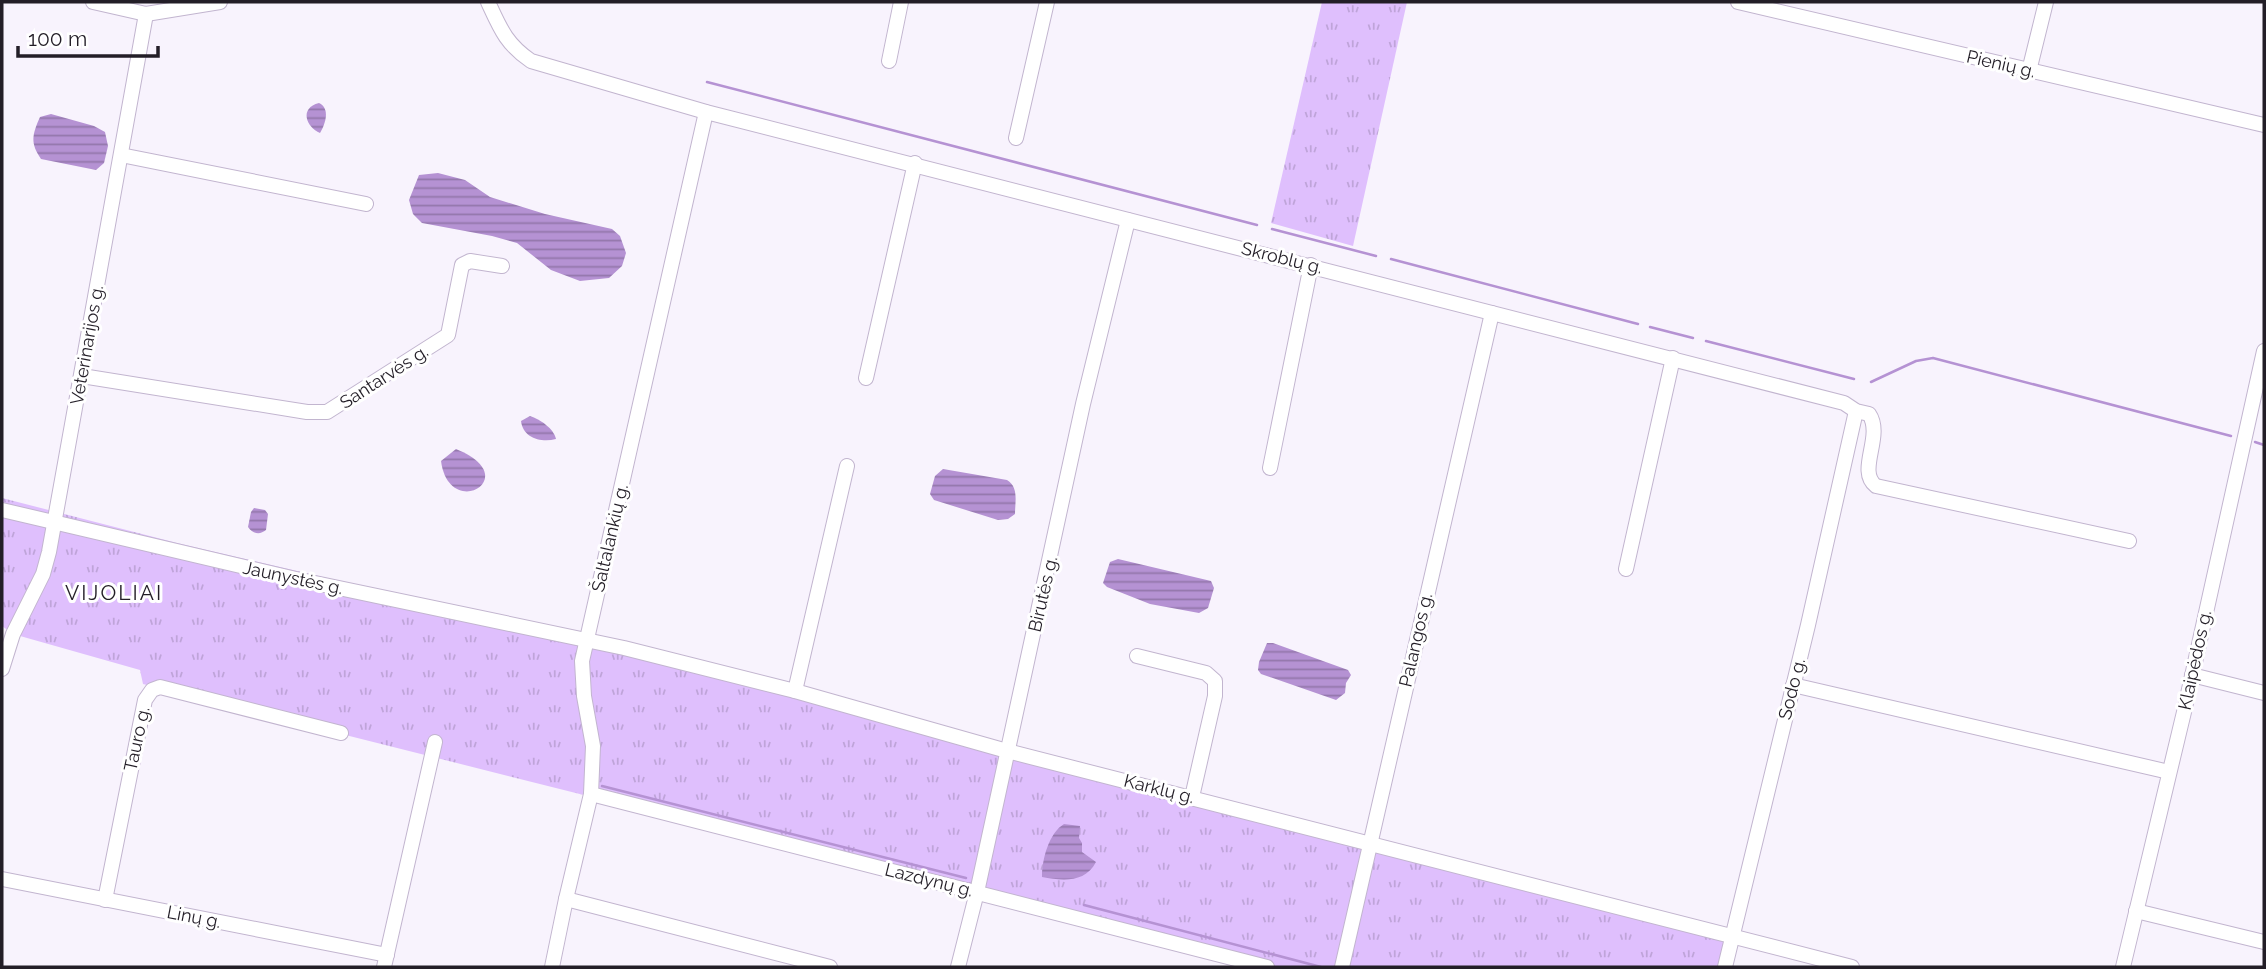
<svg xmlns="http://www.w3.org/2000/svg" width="2266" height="969" viewBox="0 0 2266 969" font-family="Raleway,sans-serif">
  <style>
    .grass { fill: url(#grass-tufts) }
    .water { fill: url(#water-rules) }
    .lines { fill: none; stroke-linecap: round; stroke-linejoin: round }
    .stream { stroke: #b592d3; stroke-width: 2.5 }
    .minor-casing { stroke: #c2b5cf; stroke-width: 16 }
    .minor { stroke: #fff; stroke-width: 14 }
    .labels { text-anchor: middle; stroke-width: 6; stroke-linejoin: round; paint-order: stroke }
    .street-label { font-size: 18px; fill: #231e27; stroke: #fff }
    .quarter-label { font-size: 21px; letter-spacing: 2px; fill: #231e27; stroke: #fff }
  </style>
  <defs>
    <pattern id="grass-tufts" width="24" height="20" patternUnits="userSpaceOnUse" patternTransform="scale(1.75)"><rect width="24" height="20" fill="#dfbffd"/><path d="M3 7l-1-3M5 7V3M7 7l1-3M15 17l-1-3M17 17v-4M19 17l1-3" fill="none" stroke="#bfa4d9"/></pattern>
    <pattern id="water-rules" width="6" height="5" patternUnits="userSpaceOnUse" patternTransform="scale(1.75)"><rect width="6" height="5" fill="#b592d3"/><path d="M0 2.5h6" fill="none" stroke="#9377ab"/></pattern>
  </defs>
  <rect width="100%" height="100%" fill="#f8f3fd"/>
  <g class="grass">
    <polygon points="1322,2 1407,2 1353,246 1271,223"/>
    <polygon points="2,498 177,543 555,631 1732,938 1725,967 1267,967 143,684 140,670 13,634 2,626"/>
  </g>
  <g class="water">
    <path d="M319 103C330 108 326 123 320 133 306 127 299 108 319 103Z"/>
    <path d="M51 114 94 126 105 132 108 146 104 163 96 170 41 159C30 143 32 135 40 117Z"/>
    <polygon points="438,173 465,180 490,197 545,214 612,229 620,236 626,253 622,266 609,278 580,281 551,270 517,243 492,236 422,223 413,214 409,200 419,175"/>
    <path d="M530 416C540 419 554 429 556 439 541 443 523 438 521 421Z"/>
    <path d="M456 449C526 477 449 522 441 461Z"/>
    <path d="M943 469 1007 480C1019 487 1015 502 1015 514L1008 519 998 520 934 500 930 494 935 476Z"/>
    <path d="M254 508 265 510 268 514 266 530C260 535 253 534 248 527L251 512Z"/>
    <polygon points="1118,559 1211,581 1214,588 1208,608 1199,613 1150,604 1107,587 1103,583 1110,562"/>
    <polygon points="1267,643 1273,643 1348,670 1351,675 1346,683 1345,693 1336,700 1261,674 1258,670 1259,662"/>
    <path d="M1064 824 1080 826 1079 838 1082 843V852L1096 862C1085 883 1063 881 1042 877 1042 859 1049 833 1064 824Z"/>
  </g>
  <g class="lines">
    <g class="stream">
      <polyline points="707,82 1257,225"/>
      <polyline points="1272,229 1376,256"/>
      <polyline points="1391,259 1638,324"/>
      <polyline points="1650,327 1693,338"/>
      <polyline points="1706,341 1854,379"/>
      <polyline points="1871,382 1916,361 1933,358 2231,436"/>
      <polyline points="2255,442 2264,445"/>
      <polyline points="602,786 966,878"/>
      <polyline points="1084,905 1321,967"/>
    </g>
    <defs>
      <g id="minor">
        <polyline points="93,2 146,14 220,2"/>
        <path d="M488 2C500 28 506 44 531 61L706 112 1844 403 1856 411 1869 414C1884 436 1856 471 1876 486L2129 541"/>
        <polyline points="1738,2 2264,125"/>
        <polyline points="889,61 901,2"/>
        <polyline points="2029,71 2046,2"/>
        <polyline points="1016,138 1047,2"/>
        <polyline points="121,155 366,204"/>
        <polyline points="82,376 307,412 327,412 448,335 462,265 470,261 502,266"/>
        <polyline points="866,378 915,163"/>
        <polyline points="1270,468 1311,265"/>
        <polyline points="2,510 296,579 624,648 795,691 1007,751 1852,967"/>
        <polyline points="1626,569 1673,358"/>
        <polyline points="1137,656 1206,673 1215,681 1215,696 1192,797"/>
        <polyline points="2,669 13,634 43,574 49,552 146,14"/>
        <polyline points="2192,675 2264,693"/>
        <polyline points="1793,685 2169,772"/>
        <polyline points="795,691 847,466"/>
        <polyline points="591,794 1267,967"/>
        <polyline points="2,879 387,955"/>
        <polyline points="566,899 830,967"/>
        <polyline points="105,900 145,700 152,690 160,687 341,733"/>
        <polyline points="2136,911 2264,942"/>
        <polyline points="384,967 435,742"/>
        <polyline points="552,967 566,899 591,794 593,746 584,696 582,661 706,112"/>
        <polyline points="958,967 977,892 1083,404 1128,220"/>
        <polyline points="1342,967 1492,313"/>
        <polyline points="1725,967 1808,625 1856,411"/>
        <polyline points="2123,967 2184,712 2264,351"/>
      </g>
    </defs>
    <use href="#minor" class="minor-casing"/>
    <use href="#minor" class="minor"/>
  </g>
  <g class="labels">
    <g class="street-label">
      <text transform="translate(2001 64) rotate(13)" y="6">Pienių g.</text>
      <text transform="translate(1282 258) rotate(14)" y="6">Skroblų g.</text>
      <text transform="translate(87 345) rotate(-80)" y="6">Veterinarijos g.</text>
      <text transform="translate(384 377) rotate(-33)" y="6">Santarvės g.</text>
      <text transform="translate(610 538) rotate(-77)" y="6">Šaltalankių g.</text>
      <text transform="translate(293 578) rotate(12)" y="6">Jaunystės g.</text>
      <text transform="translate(1043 594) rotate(-77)" y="6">Birutės g.</text>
      <text transform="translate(1416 640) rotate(-77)" y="6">Palangos g.</text>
      <text transform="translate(2195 660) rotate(-78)" y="6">Klaipėdos g.</text>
      <text transform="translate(1792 689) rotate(-76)" y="6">Sodo g.</text>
      <text transform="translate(137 739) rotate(-78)" y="6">Tauro g.</text>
      <text transform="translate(1159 789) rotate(14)" y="6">Karklų g.</text>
      <text transform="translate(929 880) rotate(14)" y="6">Lazdynų g.</text>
      <text transform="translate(194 917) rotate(11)" y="6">Linų g.</text>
    </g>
    <g class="quarter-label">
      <text x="114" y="600">VIJOLIAI</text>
    </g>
  </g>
  <rect width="2266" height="969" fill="none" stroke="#231e27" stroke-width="7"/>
  <path d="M18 46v10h140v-10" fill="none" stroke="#231e27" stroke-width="3.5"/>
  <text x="28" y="46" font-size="21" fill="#231e27" stroke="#ffffff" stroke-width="5" paint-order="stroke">100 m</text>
</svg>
